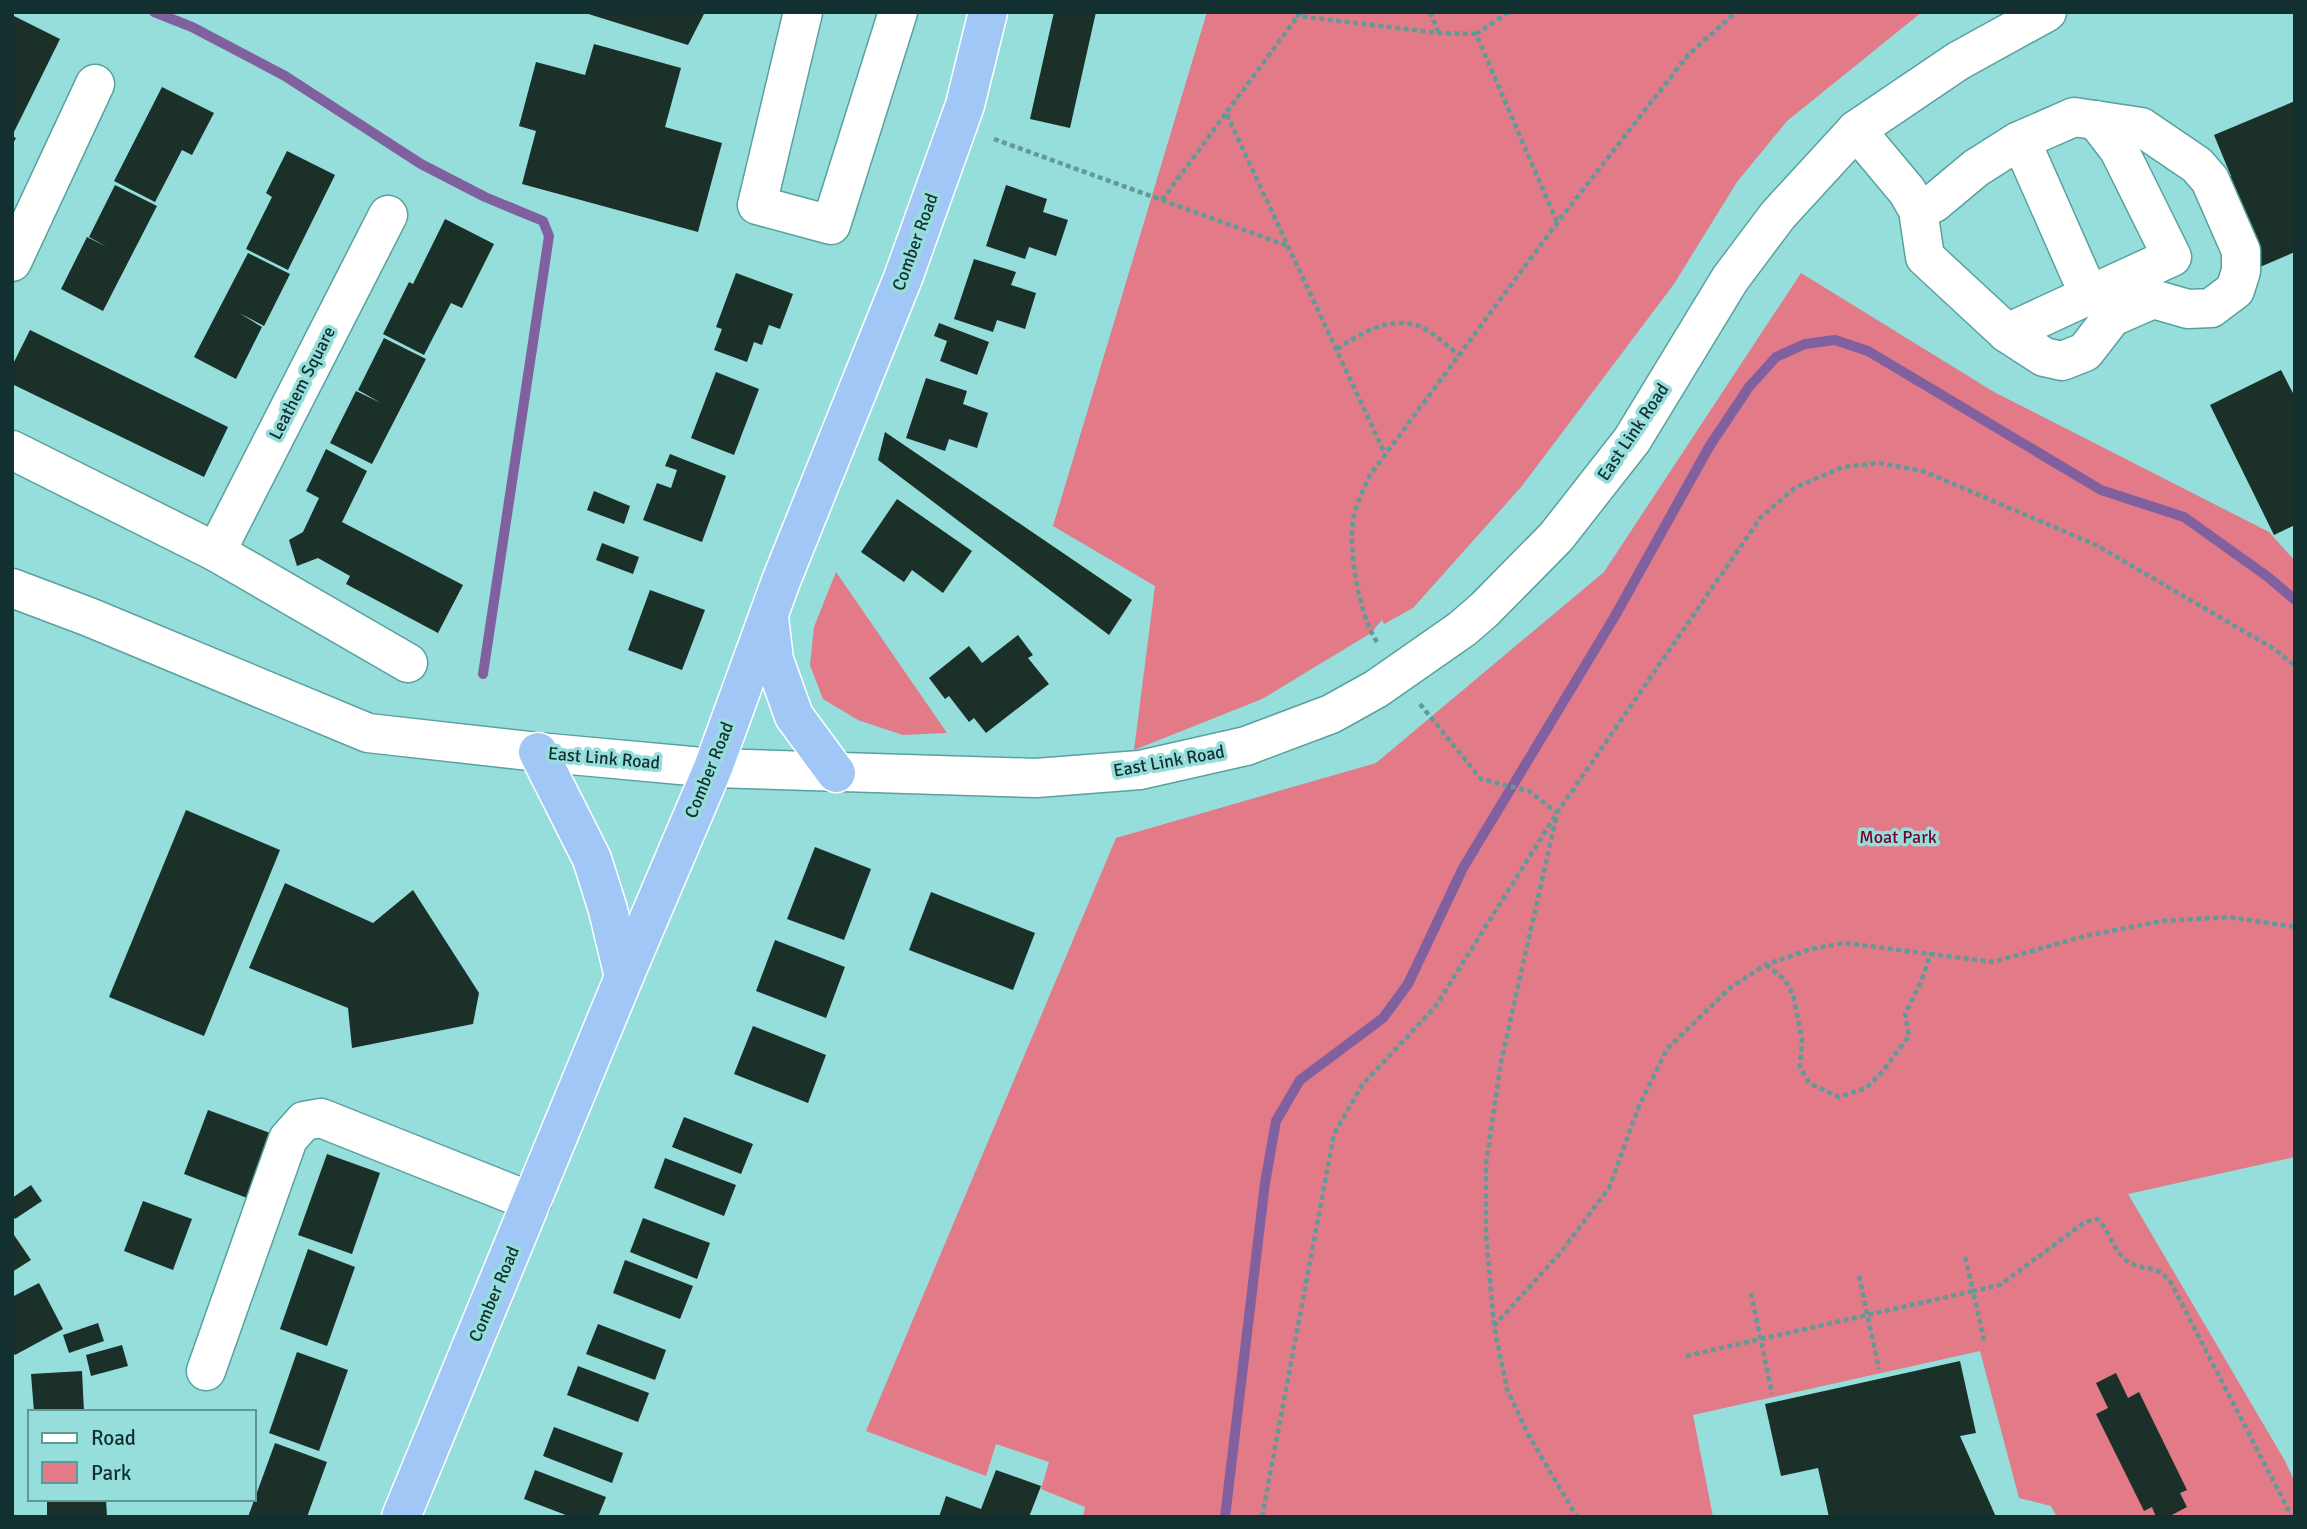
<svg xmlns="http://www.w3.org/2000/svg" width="2307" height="1529" viewBox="0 0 2307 1529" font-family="Signika,sans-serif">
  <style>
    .green { fill: #e27a87 }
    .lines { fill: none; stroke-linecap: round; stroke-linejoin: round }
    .stream { stroke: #8160a0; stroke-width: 10 }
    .building { fill: #1b3029 }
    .minor-casing { stroke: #59a19f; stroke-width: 41 }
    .highway-casing { stroke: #fff; stroke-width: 41 }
    .path { stroke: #619a98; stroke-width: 4.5; stroke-dasharray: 5 3.5; stroke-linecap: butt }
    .minor { stroke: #fff; stroke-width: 38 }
    .highway { stroke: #a0c7f6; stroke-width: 38 }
    .labels { text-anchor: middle; stroke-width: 7; stroke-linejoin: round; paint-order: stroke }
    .street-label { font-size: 18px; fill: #11302f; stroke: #95dedb }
    .park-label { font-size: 18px; fill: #730126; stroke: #95dedb }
  </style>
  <rect width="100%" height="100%" fill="#95dedb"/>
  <g class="green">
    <polygon points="1207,12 1922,12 1787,121 1737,182 1674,284 1522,486 1413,608 1384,624 1382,620 1371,633 1262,699 1134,750 1155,586 1053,526"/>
    <polygon points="1801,273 1994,392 2269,532 2295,561 2295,1157 2128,1194 2285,1461 2295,1482 2295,1517 2057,1517 2051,1506 2019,1498 1980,1351 1693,1415 1713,1517 1083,1517 1085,1507 1041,1489 1049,1462 996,1444 986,1476 866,1431 1116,838 1376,763 1604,572"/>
    <polygon points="836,572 947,733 903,735 858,720 823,699 810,665 814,627"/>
  </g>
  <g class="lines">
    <g class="stream">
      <polyline points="154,12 192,27 285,76 421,164 485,197 543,221 549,236 483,674"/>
      <polyline points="1225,1517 1265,1183 1276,1121 1300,1080 1383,1018 1408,984 1463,868 1615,616 1709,447 1749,387 1776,357 1805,344 1835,340 1868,351 2101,490 2184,517 2268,577 2295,600"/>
    </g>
  </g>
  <g class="building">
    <polygon points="582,12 705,12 688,45"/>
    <polygon points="1054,12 1096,12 1070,128 1030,119"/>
    <polygon points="12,15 60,39 12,136 16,138 12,145"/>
    <polygon points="594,44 681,68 665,127 722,143 698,232 522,184 536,131 519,126 536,62 585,75"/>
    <polygon points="162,87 214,113 192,155 182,150 155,202 114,181"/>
    <polygon points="2295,101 2295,252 2260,267 2223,180 2231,176 2214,135"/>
    <polygon points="287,151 335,175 288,270 246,249 272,197 266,193"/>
    <polygon points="115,185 157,206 103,311 61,289 87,237 107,247 89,237"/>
    <polygon points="1006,185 1047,199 1043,212 1068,220 1056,256 1029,247 1025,259 986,246"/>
    <polygon points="445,219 494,244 462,308 451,303 424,355 383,334 409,282 413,284"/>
    <polygon points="248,253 290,274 264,326 239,313 262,327 236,379 194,357"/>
    <polygon points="974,259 1016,272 1011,285 1036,293 1025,329 997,320 993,332 954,319"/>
    <polygon points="736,273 793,294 780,329 769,325 762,345 754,342 747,362 714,350 722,329 716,327"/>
    <polygon points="939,323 989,342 977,375 940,361 947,341 934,336"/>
    <polygon points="30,330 228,427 204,477 12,384 12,366"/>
    <polygon points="384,338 426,359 372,464 330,443 356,391 381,403 358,390"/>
    <polygon points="2281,370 2295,397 2295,525 2274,535 2210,405"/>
    <polygon points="716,372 759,389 734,455 691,438"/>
    <polygon points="926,378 967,391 963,404 988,413 977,448 949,439 945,451 906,438"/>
    <polygon points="885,432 1132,600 1109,635 878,460"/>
    <polygon points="326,449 367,471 342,522 463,585 438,633 346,584 350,576 318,558 297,566 289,540 303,532 319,498 306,491"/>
    <polygon points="670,454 726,476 702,542 643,520 657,483 671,488 677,470 665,466"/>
    <polygon points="594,491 630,506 624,524 587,510"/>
    <polygon points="897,499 972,551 943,593 912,570 904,582 861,552"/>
    <polygon points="602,543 639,557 633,574 596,560"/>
    <polygon points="650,590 705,610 682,670 628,650"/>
    <polygon points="1018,635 1033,655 1028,658 1049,684 986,733 974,718 969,722 949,696 945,699 929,678 969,646 982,663"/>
    <polygon points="186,810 280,850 204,1036 109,997"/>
    <polygon points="815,847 871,869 844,940 787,919"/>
    <polygon points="285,883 373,923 413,890 479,993 473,1024 352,1048 348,1008 249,968"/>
    <polygon points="931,892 1035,933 1013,990 909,950"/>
    <polygon points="775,940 845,967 826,1018 756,991"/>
    <polygon points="753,1026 826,1055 808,1103 734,1074"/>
    <polygon points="208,1110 278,1136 255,1201 184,1174"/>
    <polygon points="684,1117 753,1144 741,1174 672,1147"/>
    <polygon points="327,1154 380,1173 352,1254 298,1235"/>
    <polygon points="665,1158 736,1185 724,1216 654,1188"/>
    <polygon points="31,1185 42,1201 15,1219 12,1214 12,1198"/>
    <polygon points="143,1201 192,1219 173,1270 124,1251"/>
    <polygon points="643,1218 710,1243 697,1279 630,1252"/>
    <polygon points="12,1232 31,1260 12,1272"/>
    <polygon points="308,1249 355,1267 327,1346 280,1329"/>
    <polygon points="625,1260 693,1286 680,1319 613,1293"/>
    <polygon points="39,1283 63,1329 15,1355 12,1350 12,1297"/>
    <polygon points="98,1323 104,1341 69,1353 63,1335"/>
    <polygon points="598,1324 666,1350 655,1380 586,1354"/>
    <polygon points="122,1345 128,1366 91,1376 86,1355"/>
    <polygon points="297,1352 348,1370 319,1451 269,1433"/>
    <polygon points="1960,1361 1976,1433 1960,1436 1996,1517 1829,1517 1818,1468 1781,1476 1765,1404"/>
    <polygon points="578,1366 649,1393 638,1422 567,1395"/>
    <polygon points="82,1371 84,1412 34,1412 31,1374"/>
    <polygon points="2116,1373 2128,1398 2139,1392 2187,1490 2180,1493 2187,1507 2168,1517 2156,1517 2152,1507 2144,1511 2096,1414 2108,1408 2096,1383"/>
    <polygon points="554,1427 623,1453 612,1483 543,1456"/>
    <polygon points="275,1443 327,1462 307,1517 248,1517"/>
    <polygon points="535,1470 606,1497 598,1517 571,1517 524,1499"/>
    <polygon points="996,1470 1041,1486 1029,1517 939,1517 946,1496 981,1509"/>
    <polygon points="47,1499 106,1499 107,1517 47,1517"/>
  </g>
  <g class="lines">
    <defs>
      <g id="minor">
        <polyline points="803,12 757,205 831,225 898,12"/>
        <polyline points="1856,130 1907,191 1918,210 1925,257 2007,333 2044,357 2062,361 2085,352 2112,317 2153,299 2188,309 2211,308 2235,290 2241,271 2241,251 2210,180 2197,165 2141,127 2074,117 2017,142 1976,168 1934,203 1918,210"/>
        <polyline points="2017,142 2029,159 2089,295"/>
        <polyline points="12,262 95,84"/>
        <polyline points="2007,333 2172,257 2119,150 2096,120"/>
        <polyline points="12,450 216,552 408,663"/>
        <polyline points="216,552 388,215"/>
        <polyline points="12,588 89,617 368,733 538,752 713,768 1036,778 1140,770 1246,746 1331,714 1376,689 1462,629 1484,610 1556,537 1632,440 1730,279 1778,215 1856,130 1958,61 2047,12"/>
        <polyline points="206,1371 288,1139 304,1121 321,1118 532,1202"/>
      </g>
      <g id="highway">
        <polyline points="769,617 774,660 794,716 836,773"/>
        <polyline points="538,752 592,859 608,910 624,977"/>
        <polyline points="401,1517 624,977 713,768 781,581 903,278 965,105 988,12"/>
      </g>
    </defs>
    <use href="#minor" class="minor-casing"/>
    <use href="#highway" class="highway-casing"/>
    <g class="path">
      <polyline points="1297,12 1298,16 1439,33 1476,34 1557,222"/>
      <polyline points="1301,12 1226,113 1385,454"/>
      <polyline points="1430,12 1439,33"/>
      <polyline points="1476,34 1509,12"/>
      <polyline points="994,139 1288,246"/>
      <polyline points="1162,200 1226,113"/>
      <path d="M1337 349C1361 333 1388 316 1419 326 1432 331 1447 346 1459 355"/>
      <path d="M1377 642C1360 617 1348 551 1353 521 1355 506 1364 489 1370 475L1557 223 1688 55 1736 12"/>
      <polyline points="1420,704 1481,779 1529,791 1557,813"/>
      <polyline points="1556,818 1501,1062 1486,1163 1486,1234 1494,1326 1507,1389 1528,1434 1577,1517"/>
      <polyline points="1766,965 1785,980 1793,994 1802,1040 1800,1067 1809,1083 1839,1097 1866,1088 1883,1071 1909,1036 1905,1014 1921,982 1931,953"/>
      <path d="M1965 1257 1973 1291 2000 1285 2085 1222 2097 1219C2110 1230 2112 1250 2127 1261 2144 1273 2156 1262 2171 1283L2292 1517"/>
      <polyline points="1859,1276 1879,1369"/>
      <polyline points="1751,1293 1772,1394"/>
      <polyline points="1494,1326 1561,1252 1609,1188 1639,1106 1667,1049 1730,988 1765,965 1811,949 1845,943 1993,962 2085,936 2162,921 2229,917 2295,927"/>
      <polyline points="1686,1356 1973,1291 1985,1344"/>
      <polyline points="1262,1517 1334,1134 1362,1085 1435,1007 1557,813 1761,517 1796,487 1843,467 1879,463 1923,471 2096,545 2276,650 2295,666"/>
    </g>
    <use href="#minor" class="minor"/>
    <use href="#highway" class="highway"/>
  </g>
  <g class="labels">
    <g class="street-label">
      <text transform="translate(915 242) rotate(-70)" y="6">Comber Road</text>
      <text transform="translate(302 383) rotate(-63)" y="6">Leathem Square</text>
      <text transform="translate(1633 432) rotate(-56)" y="6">East Link Road</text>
      <text transform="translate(604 758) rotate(5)" y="6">East Link Road</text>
      <text transform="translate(1169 761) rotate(-10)" y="6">East Link Road</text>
      <text transform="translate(709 770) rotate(-68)" y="6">Comber Road</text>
      <text transform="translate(494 1294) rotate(-67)" y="6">Comber Road</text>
    </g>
    <g class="park-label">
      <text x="1898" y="843">Moat Park</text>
    </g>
  </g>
  <rect width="2307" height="1529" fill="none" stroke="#11302f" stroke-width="28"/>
  <rect x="28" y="1410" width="228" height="91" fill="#95dedb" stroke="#609896" stroke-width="2"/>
  <rect x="42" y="1433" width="35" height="10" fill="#ffffff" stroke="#609896" stroke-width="2"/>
  <text x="91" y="1445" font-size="21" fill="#11302f">Road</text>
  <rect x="42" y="1462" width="35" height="21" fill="#e27a87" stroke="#609896" stroke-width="2"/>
  <text x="91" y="1480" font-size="21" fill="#11302f">Park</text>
</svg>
